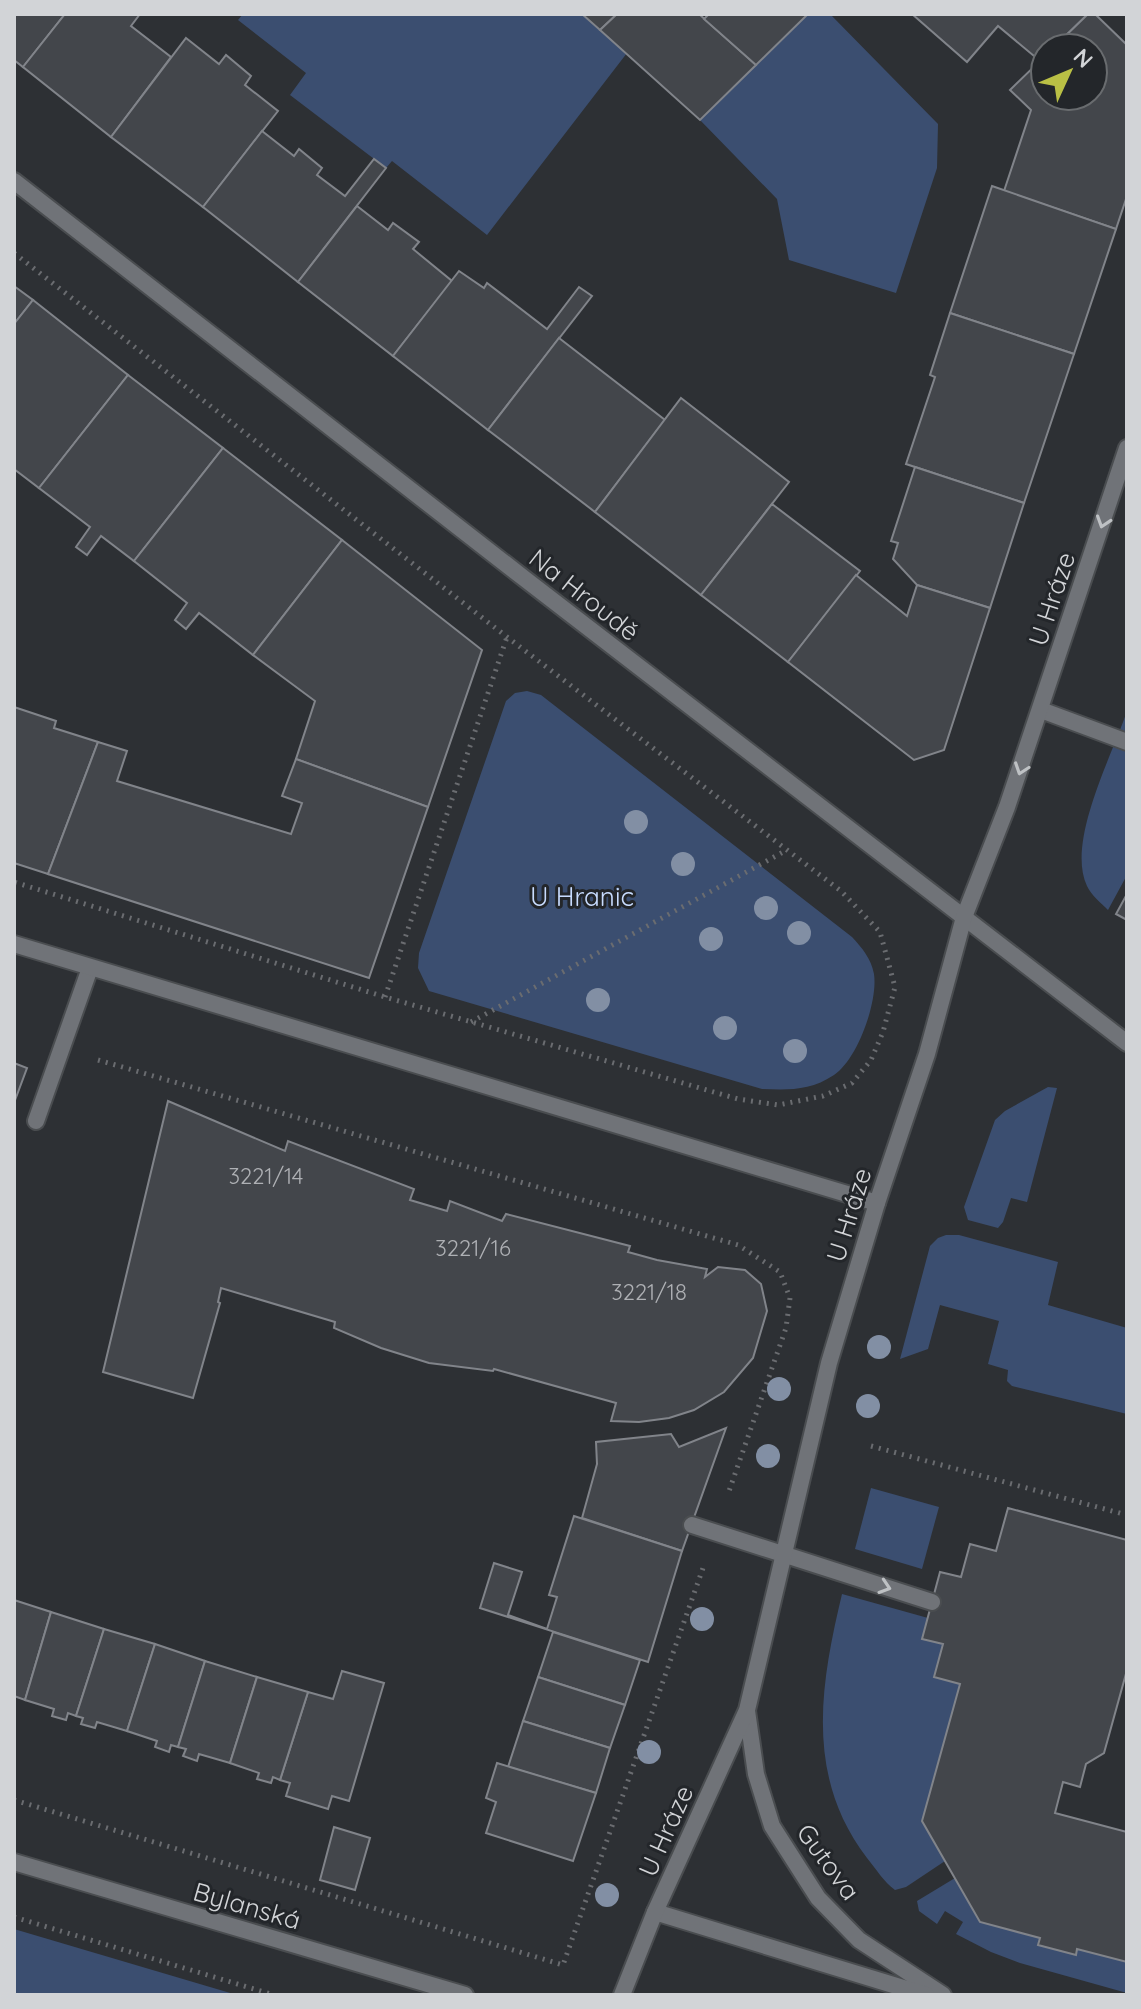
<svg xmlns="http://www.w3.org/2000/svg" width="1141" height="2009" viewBox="0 0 1141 2009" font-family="Quicksand,sans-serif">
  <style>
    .green { fill: #3b4e70 }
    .building { fill: #43464b; stroke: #81848a; stroke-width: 2 }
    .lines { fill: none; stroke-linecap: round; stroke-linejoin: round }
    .service-casing { stroke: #4a4d50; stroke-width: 20 }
    .minor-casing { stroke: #4a4d50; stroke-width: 20 }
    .path { stroke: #6a6c70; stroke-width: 5; stroke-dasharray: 2 6; stroke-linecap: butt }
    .service { stroke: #707378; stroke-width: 16 }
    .minor { stroke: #707378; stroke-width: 16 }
    .tree { fill: #828fa4 }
    .oneway { stroke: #bec1c4 }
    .labels { text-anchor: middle; stroke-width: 6; stroke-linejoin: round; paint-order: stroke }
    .number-label { font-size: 22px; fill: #aeb0b4 }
    .street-label { font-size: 26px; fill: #d2d4d7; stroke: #23262a }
    .park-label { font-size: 26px; fill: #c8dcff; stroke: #23262a }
  </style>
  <rect width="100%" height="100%" fill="#2d3034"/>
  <g class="green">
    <polygon points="243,14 582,14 627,53 487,235 392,161 386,168 290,95 306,73 238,20"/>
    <polygon points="808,14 830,14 938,124 937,168 896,293 789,260 777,199 700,120"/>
    <path d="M527 691 541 695 852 937C862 948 871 958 874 974 878 1001 858 1059 834 1075 810 1091 788 1090 762 1089L429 991 418 968 419 953 506 701 515 693Z"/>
    <path d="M1127 711V875L1108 910C1101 903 1091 895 1087 886 1066 842 1112 756 1127 711Z"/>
    <polygon points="1048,1087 1057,1088 1027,1202 1011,1198 1003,1222 998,1228 968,1220 964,1207 995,1120 1005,1111"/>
    <polygon points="946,1235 959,1235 1058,1262 1048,1305 1127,1328 1127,1414 1012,1386 1007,1381 1008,1370 988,1364 999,1321 940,1305 928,1349 900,1359 930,1246 938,1238"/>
    <polygon points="871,1488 939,1507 922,1569 855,1549"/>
    <path d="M842 1594 928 1618 943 1644 960 1684 922 1821 945 1861 906 1887 895 1890C884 1882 876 1869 867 1858 805 1777 820 1686 842 1594Z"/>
    <polygon points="955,1878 980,1922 1040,1938 1039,1945 1075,1955 1077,1949 1127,1962 1127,1993 1020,1963 991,1952 956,1934 963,1922 945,1911 937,1924 919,1911 917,1901"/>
    <polygon points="14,1929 237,1995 14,1995"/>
  </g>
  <g class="building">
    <polygon points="14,14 65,14 23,67 14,60"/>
    <polygon points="65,14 140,14 131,26 171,57 111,137 23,67"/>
    <polygon points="582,14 617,14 600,30"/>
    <polygon points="617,14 699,14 756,65 700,120 600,30"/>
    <polygon points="709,14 808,14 756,65 704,19"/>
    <polygon points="912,14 1088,14 1053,48 1045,48 1045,56 1040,61 998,26 967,62"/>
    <polygon points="1088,14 1095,14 1127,45 1127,196 1116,229 1004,191 1031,110 1010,90 1045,56 1045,96 1093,96 1093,48 1053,48"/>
    <polygon points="186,38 219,64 226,55 251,76 245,85 278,111 203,207 111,137"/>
    <polygon points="262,131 294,156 299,149 322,168 317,175 345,196 374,159 386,168 298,282 203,207"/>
    <polygon points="992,186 1116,229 1074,354 950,313"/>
    <polygon points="357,206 388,230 393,223 419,242 413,249 452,281 393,356 298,282"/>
    <polygon points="459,271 484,288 487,283 547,329 579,287 592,296 488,430 393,356"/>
    <polygon points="14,286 33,300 14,324"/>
    <polygon points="33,300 128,375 39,488 14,469 14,324"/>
    <polygon points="950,313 1074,354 1024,503 906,464 935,377 930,375"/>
    <polygon points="559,338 665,420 595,512 488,430"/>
    <polygon points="128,375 223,448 134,561 101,536 87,555 76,547 90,527 39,488"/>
    <polygon points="681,398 789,482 701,595 595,512"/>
    <polygon points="223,448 342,540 253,655 199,613 186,629 175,620 187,603 134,561"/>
    <polygon points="915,467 1024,503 990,608 917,585 893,559 898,543 891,541"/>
    <polygon points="772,504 860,571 788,662 701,595"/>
    <polygon points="342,540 482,650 428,807 296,759 315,701 253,655"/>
    <polygon points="856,575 907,616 917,585 990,608 944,750 914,760 788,662"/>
    <polygon points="14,707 56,721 54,728 98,742 48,874 14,863"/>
    <polygon points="98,742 127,751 117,781 291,834 302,803 282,796 296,759 428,807 369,978 48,874"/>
    <polygon points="1127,894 1127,920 1116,914"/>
    <polygon points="14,1063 27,1068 14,1103"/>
    <polygon points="168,1101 285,1151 288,1141 414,1189 410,1200 447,1211 450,1201 502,1221 506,1214 630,1246 628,1252 657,1260 707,1269 705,1277 718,1267 745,1270 761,1284 767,1311 753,1358 724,1392 694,1410 669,1418 639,1422 611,1421 616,1403 494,1369 493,1371 429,1363 381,1348 334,1328 335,1322 221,1288 218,1302 220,1303 193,1398 103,1372"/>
    <polygon points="726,1428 682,1551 582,1518 597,1464 596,1442 671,1434 679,1447"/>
    <polygon points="1008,1508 1127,1540 1127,1670 1104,1753 1086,1764 1080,1787 1063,1782 1055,1813 1127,1832 1127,1962 1077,1949 1076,1955 1038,1945 1040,1938 980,1922 922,1821 960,1684 934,1677 943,1644 922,1639 940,1572 961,1577 970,1544 996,1551"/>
    <polygon points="574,1516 682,1551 648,1662 480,1608 494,1563 522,1572 508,1615 547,1629 557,1597 549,1595"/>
    <polygon points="14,1600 51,1612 25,1700 14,1696"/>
    <polygon points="51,1612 104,1629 76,1716 68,1713 66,1720 52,1716 54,1709 25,1700"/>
    <polygon points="104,1629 155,1644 127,1731 97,1722 95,1728 81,1724 83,1718 76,1716"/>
    <polygon points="553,1632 640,1660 625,1705 538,1677"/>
    <polygon points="155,1644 205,1661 178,1747 171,1745 169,1752 155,1747 157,1741 127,1731"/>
    <polygon points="205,1661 257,1677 230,1763 199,1754 197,1761 183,1756 186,1749 178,1747"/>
    <polygon points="342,1671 384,1683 349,1801 332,1796 328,1809 286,1796 290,1783 280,1780 308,1692 333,1699"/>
    <polygon points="257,1677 308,1692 280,1780 273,1777 271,1783 257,1779 259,1773 230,1763"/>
    <polygon points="538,1677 625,1705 610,1748 523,1721"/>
    <polygon points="523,1721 610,1748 596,1793 508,1767"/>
    <polygon points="497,1763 596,1793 573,1861 486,1833 496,1802 486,1798"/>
    <polygon points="334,1827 370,1838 355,1890 320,1880"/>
  </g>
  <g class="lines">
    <defs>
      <g id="service">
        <polyline points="1041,710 1127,742"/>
        <polyline points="36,1121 90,968"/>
        <polyline points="692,1525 932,1602"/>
      </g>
      <g id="minor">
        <polyline points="14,181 525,579 1127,1043"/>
        <polyline points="14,944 877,1203"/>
        <polyline points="747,1711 756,1774 772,1826 818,1898 859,1940 943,1995"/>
        <polyline points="14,1862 465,1995"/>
        <polyline points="655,1912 926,1995"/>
        <polyline points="622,1995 655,1912 747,1710 829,1363 877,1203 927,1054 964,917 1007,807 1127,448"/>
      </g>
    </defs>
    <use href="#service" class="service-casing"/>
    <use href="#minor" class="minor-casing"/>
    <g class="path">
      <polyline points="14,253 507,637 841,891 880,932 895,987 883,1032 871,1060 852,1083 823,1096 778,1105 738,1099 385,997 14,882"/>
      <polyline points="385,997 507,637"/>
      <polyline points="471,1022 785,851"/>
      <polyline points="98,1060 738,1245 780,1272 790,1298 786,1328 728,1494"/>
      <polyline points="871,1446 1127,1515"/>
      <polyline points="14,1800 563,1965 703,1568"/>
      <polyline points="14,1917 274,1995"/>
    </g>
    <use href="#service" class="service"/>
    <use href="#minor" class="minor"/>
  </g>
  <g class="tree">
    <circle cx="636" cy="822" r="12"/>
    <circle cx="683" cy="864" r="12"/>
    <circle cx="766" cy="908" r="12"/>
    <circle cx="799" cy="933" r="12"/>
    <circle cx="711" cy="939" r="12"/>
    <circle cx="598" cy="1000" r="12"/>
    <circle cx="725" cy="1028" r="12"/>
    <circle cx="795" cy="1051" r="12"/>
    <circle cx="879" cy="1347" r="12"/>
    <circle cx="779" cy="1389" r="12"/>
    <circle cx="868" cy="1406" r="12"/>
    <circle cx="768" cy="1456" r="12"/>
    <circle cx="702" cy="1619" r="12"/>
    <circle cx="649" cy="1752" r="12"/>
    <circle cx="607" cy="1895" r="12"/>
  </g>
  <defs><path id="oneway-chevron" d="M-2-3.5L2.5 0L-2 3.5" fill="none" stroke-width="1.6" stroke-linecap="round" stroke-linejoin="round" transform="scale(2)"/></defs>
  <g class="oneway">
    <use href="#oneway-chevron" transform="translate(1103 522) rotate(108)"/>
    <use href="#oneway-chevron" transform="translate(1021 769) rotate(109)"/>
    <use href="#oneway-chevron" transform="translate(885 1587) rotate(18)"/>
  </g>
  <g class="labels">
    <g class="number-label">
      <text x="266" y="1184">3221/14</text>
      <text x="473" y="1256">3221/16</text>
      <text x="649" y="1300">3221/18</text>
    </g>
    <g class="street-label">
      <text transform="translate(584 595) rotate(38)" y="9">Na Hroudě</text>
      <text transform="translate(1052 599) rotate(-72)" y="9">U Hráze</text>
      <text transform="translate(849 1215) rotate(-73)" y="9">U Hráze</text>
      <text transform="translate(666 1831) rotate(-66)" y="9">U Hráze</text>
      <text transform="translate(828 1862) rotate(54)" y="9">Gutova</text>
      <text transform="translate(247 1906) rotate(16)" y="9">Bylanská</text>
    </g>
    <g class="park-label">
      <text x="582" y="906">U Hranic</text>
    </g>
  </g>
  <rect width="1141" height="2009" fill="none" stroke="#d2d4d7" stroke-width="32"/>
  <g transform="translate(1069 72) rotate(46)"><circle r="38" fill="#23262a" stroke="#696c6f" stroke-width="2"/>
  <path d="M0-6L14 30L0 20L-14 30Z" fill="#bac045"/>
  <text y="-12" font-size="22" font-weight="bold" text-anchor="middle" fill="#d2d4d7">N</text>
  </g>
</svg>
